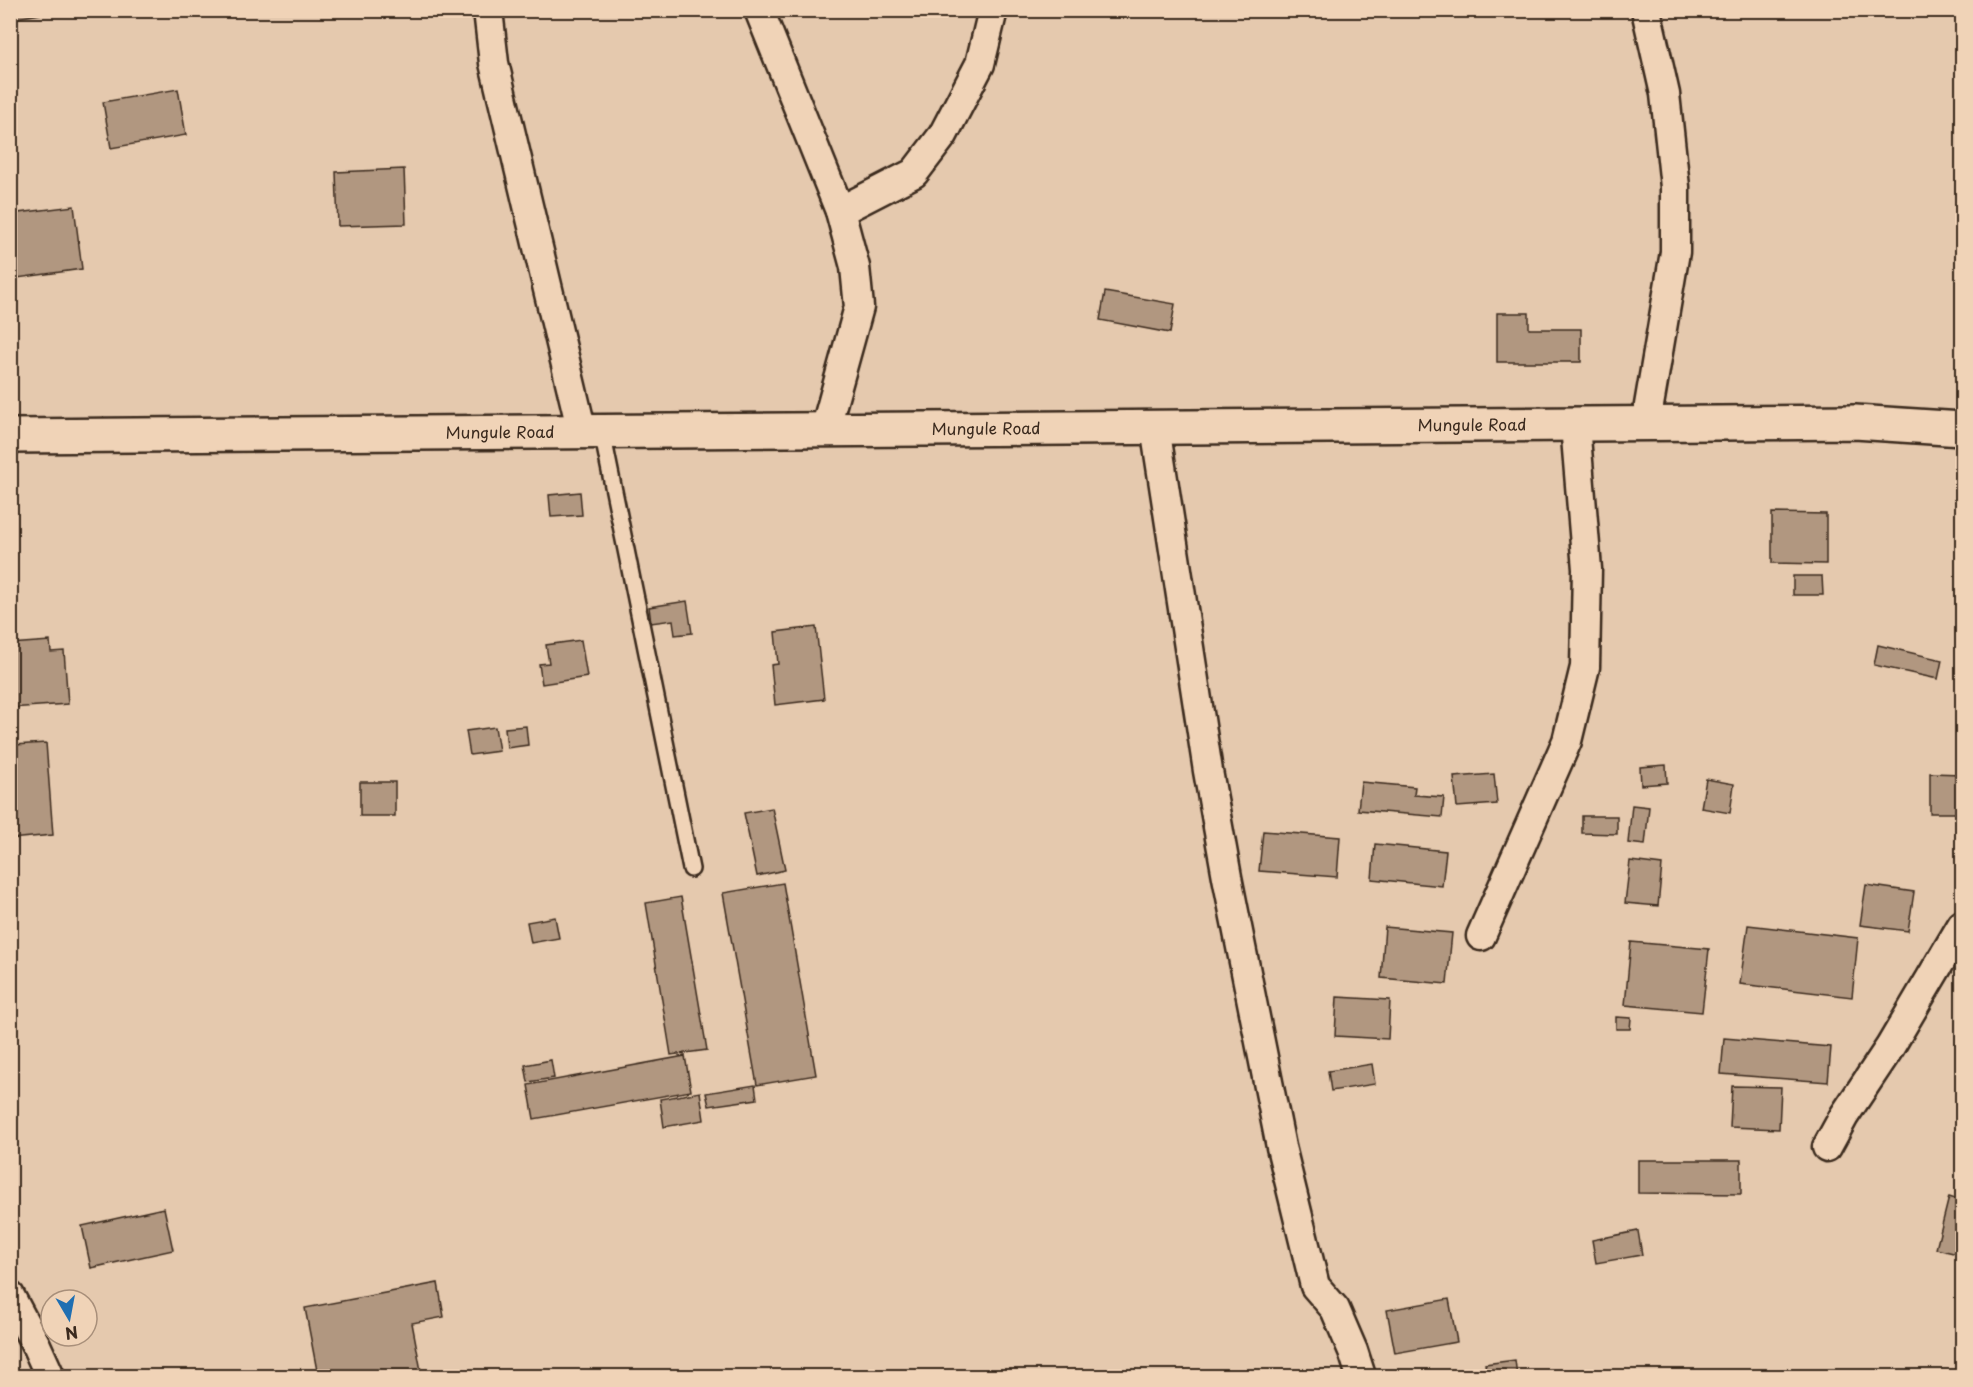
<svg xmlns="http://www.w3.org/2000/svg" width="1973" height="1387" viewBox="0 0 1973 1387" font-family="'Playpen Sans',sans-serif">
  <style>
    .building { fill: #b19780; stroke: #3b2a1e; stroke-width: 1.5 }
    .lines { fill: none; stroke-linecap: round; stroke-linejoin: round }
    .service-casing { stroke: #3b2a1e; stroke-width: 20 }
    .minor-casing { stroke: #3b2a1e; stroke-width: 33 }
    .tertiary-casing { stroke: #3b2a1e; stroke-width: 38 }
    .service { stroke: #f0d3b7; stroke-width: 15 }
    .minor { stroke: #f0d3b7; stroke-width: 28 }
    .tertiary { stroke: #f0d3b7; stroke-width: 33 }
    .labels { text-anchor: middle; stroke-width: 6; stroke-linejoin: round; paint-order: stroke }
    .street-label { font-size: 16px; fill: #3b2a1e; stroke: #f0d3b7 }
  </style>
  <rect width="100%" height="100%" fill="#e5c9ae"/>
  <filter id="ink" filterUnits="userSpaceOnUse"><feTurbulence type="fractalNoise" baseFrequency=".0167" numOctaves="2"/><feDisplacementMap in="SourceGraphic" scale="12" xChannelSelector="R" yChannelSelector="G"/><feConvolveMatrix kernelMatrix="1 2 1 2 8 2 1 2 1" color-interpolation-filters="sRGB"/></filter>
  <g filter="url(#ink)">
    <g class="building">
      <polygon points="10,10 40,10 40,14 10,19"/>
      <polygon points="178,89 186,135 111,148 103,102"/>
      <polygon points="404,169 406,224 338,226 336,172"/>
      <polygon points="74,206 82,269 10,279 10,214"/>
      <polygon points="1105,292 1175,304 1170,333 1100,320"/>
      <polygon points="1497,313 1529,313 1529,329 1581,329 1581,362 1497,362"/>
      <polygon points="580,492 582,515 551,517 549,495"/>
      <polygon points="1772,513 1826,514 1826,564 1772,563"/>
      <polygon points="1793,576 1822,576 1823,595 1793,595"/>
      <polygon points="687,601 692,633 675,635 673,620 651,623 649,607"/>
      <polygon points="816,627 824,699 775,705 771,665 778,664 775,632"/>
      <polygon points="581,640 587,677 542,684 539,664 549,663 546,645"/>
      <polygon points="50,641 51,652 64,651 68,704 10,708 10,644"/>
      <polygon points="1878,645 1942,660 1938,679 1874,665"/>
      <polygon points="526,726 528,745 507,748 505,728"/>
      <polygon points="495,727 499,751 470,755 466,731"/>
      <polygon points="46,743 53,835 10,839 10,775 16,774 14,745"/>
      <polygon points="1666,765 1667,783 1641,785 1640,767"/>
      <polygon points="1930,773 1962,774 1962,813 1930,813"/>
      <polygon points="1494,774 1497,804 1457,807 1454,777"/>
      <polygon points="1706,779 1734,784 1730,813 1701,808"/>
      <rect x="360" y="782" width="35" height="34"/>
      <polygon points="1361,782 1415,787 1414,795 1444,797 1442,817 1358,810"/>
      <polygon points="1632,805 1649,807 1645,845 1628,843"/>
      <polygon points="772,808 785,870 757,876 744,813"/>
      <polygon points="1582,816 1617,816 1617,834 1582,833"/>
      <polygon points="1263,831 1340,837 1337,877 1259,871"/>
      <polygon points="1375,844 1446,851 1442,886 1372,879"/>
      <polygon points="1630,861 1662,865 1658,906 1625,903"/>
      <polygon points="783,883 816,1075 757,1085 723,893"/>
      <polygon points="1866,885 1914,892 1908,931 1860,925"/>
      <polygon points="681,897 707,1050 671,1055 646,903"/>
      <polygon points="555,917 559,938 531,943 527,922"/>
      <polygon points="1748,925 1858,938 1852,997 1740,984"/>
      <polygon points="1385,927 1452,933 1447,984 1381,978"/>
      <polygon points="1631,942 1709,949 1702,1012 1625,1005"/>
      <polygon points="1337,997 1390,1000 1388,1039 1335,1036"/>
      <polygon points="1616,1017 1631,1018 1630,1029 1616,1029"/>
      <polygon points="1724,1038 1831,1047 1828,1082 1721,1074"/>
      <polygon points="685,1056 691,1091 534,1119 528,1085"/>
      <polygon points="551,1060 554,1078 528,1082 525,1065"/>
      <polygon points="1372,1064 1375,1084 1331,1091 1328,1071"/>
      <polygon points="755,1085 757,1099 709,1106 706,1093"/>
      <polygon points="1732,1086 1781,1087 1779,1129 1730,1127"/>
      <polygon points="700,1092 704,1120 664,1127 660,1099"/>
      <polygon points="1638,1160 1741,1160 1741,1194 1638,1193"/>
      <polygon points="1949,1197 1962,1201 1962,1255 1936,1249"/>
      <polygon points="164,1208 173,1250 91,1268 82,1226"/>
      <polygon points="1638,1231 1642,1255 1596,1263 1592,1240"/>
      <polygon points="438,1283 444,1317 412,1323 422,1376 318,1376 305,1308"/>
      <polygon points="1449,1299 1457,1342 1395,1353 1387,1310"/>
      <polygon points="1515,1360 1517,1376 1487,1376 1485,1364"/>
    </g>
    <g class="lines">
      <defs>
        <polyline id="service" points="602,432 691,869"/>
        <g id="minor">
          <polyline points="488,10 494,63 582,432"/>
          <polyline points="759,10 840,211 855,267 859,307 825,430"/>
          <polyline points="840,211 914,173 943,135 980,64 993,10"/>
          <polyline points="1646,423 1675,252 1675,187 1665,94 1646,10"/>
          <polyline points="1155,427 1208,771 1227,877 1281,1147 1315,1286 1335,1309 1353,1351 1361,1376"/>
          <polyline points="1481,936 1567,741 1585,667 1587,569 1575,425"/>
          <polyline points="1827,1147 1844,1116 1890,1047 1962,925"/>
          <polyline points="10,1296 36,1345 50,1376"/>
        </g>
        <g id="tertiary">
          <path id="s1" d="M10 436 1855 422 1962 429"/>
        </g>
      </defs>
      <use href="#service" class="service-casing"/>
      <use href="#minor" class="minor-casing"/>
      <use href="#tertiary" class="tertiary-casing"/>
      <use href="#service" class="service"/>
      <use href="#minor" class="minor"/>
      <use href="#tertiary" class="tertiary"/>
    </g>
  </g>
  <g class="labels">
    <g class="street-label">
      <text dy="6" stroke="none"><textPath href="#s1" startOffset="1462">Mungule Road</textPath></text>
      <text dy="6" stroke="none"><textPath href="#s1" startOffset="976">Mungule Road</textPath></text>
      <text dy="6" stroke="none"><textPath href="#s1" startOffset="490">Mungule Road</textPath></text>
    </g>
  </g>
  <rect width="1973" height="1387" fill="none" stroke="#f0d3b7" stroke-width="36"/>
  <rect x="18" y="18" width="1937" height="1351" fill="none" stroke="#3b2a1e" stroke-width="2" filter="url(#ink)"/>
  <g transform="translate(69 1318) rotate(170)"><circle r="28" fill="#f0d3b7" stroke="#a88f7a" stroke-width="1.5"/>
  <path d="M0-4.5L10 22L0 15L-10 22Z" fill="#1f6fb2"/>
  <text y="-9" font-size="16" font-weight="bold" text-anchor="middle" fill="#3b2a1e">N</text>
  </g>
</svg>
